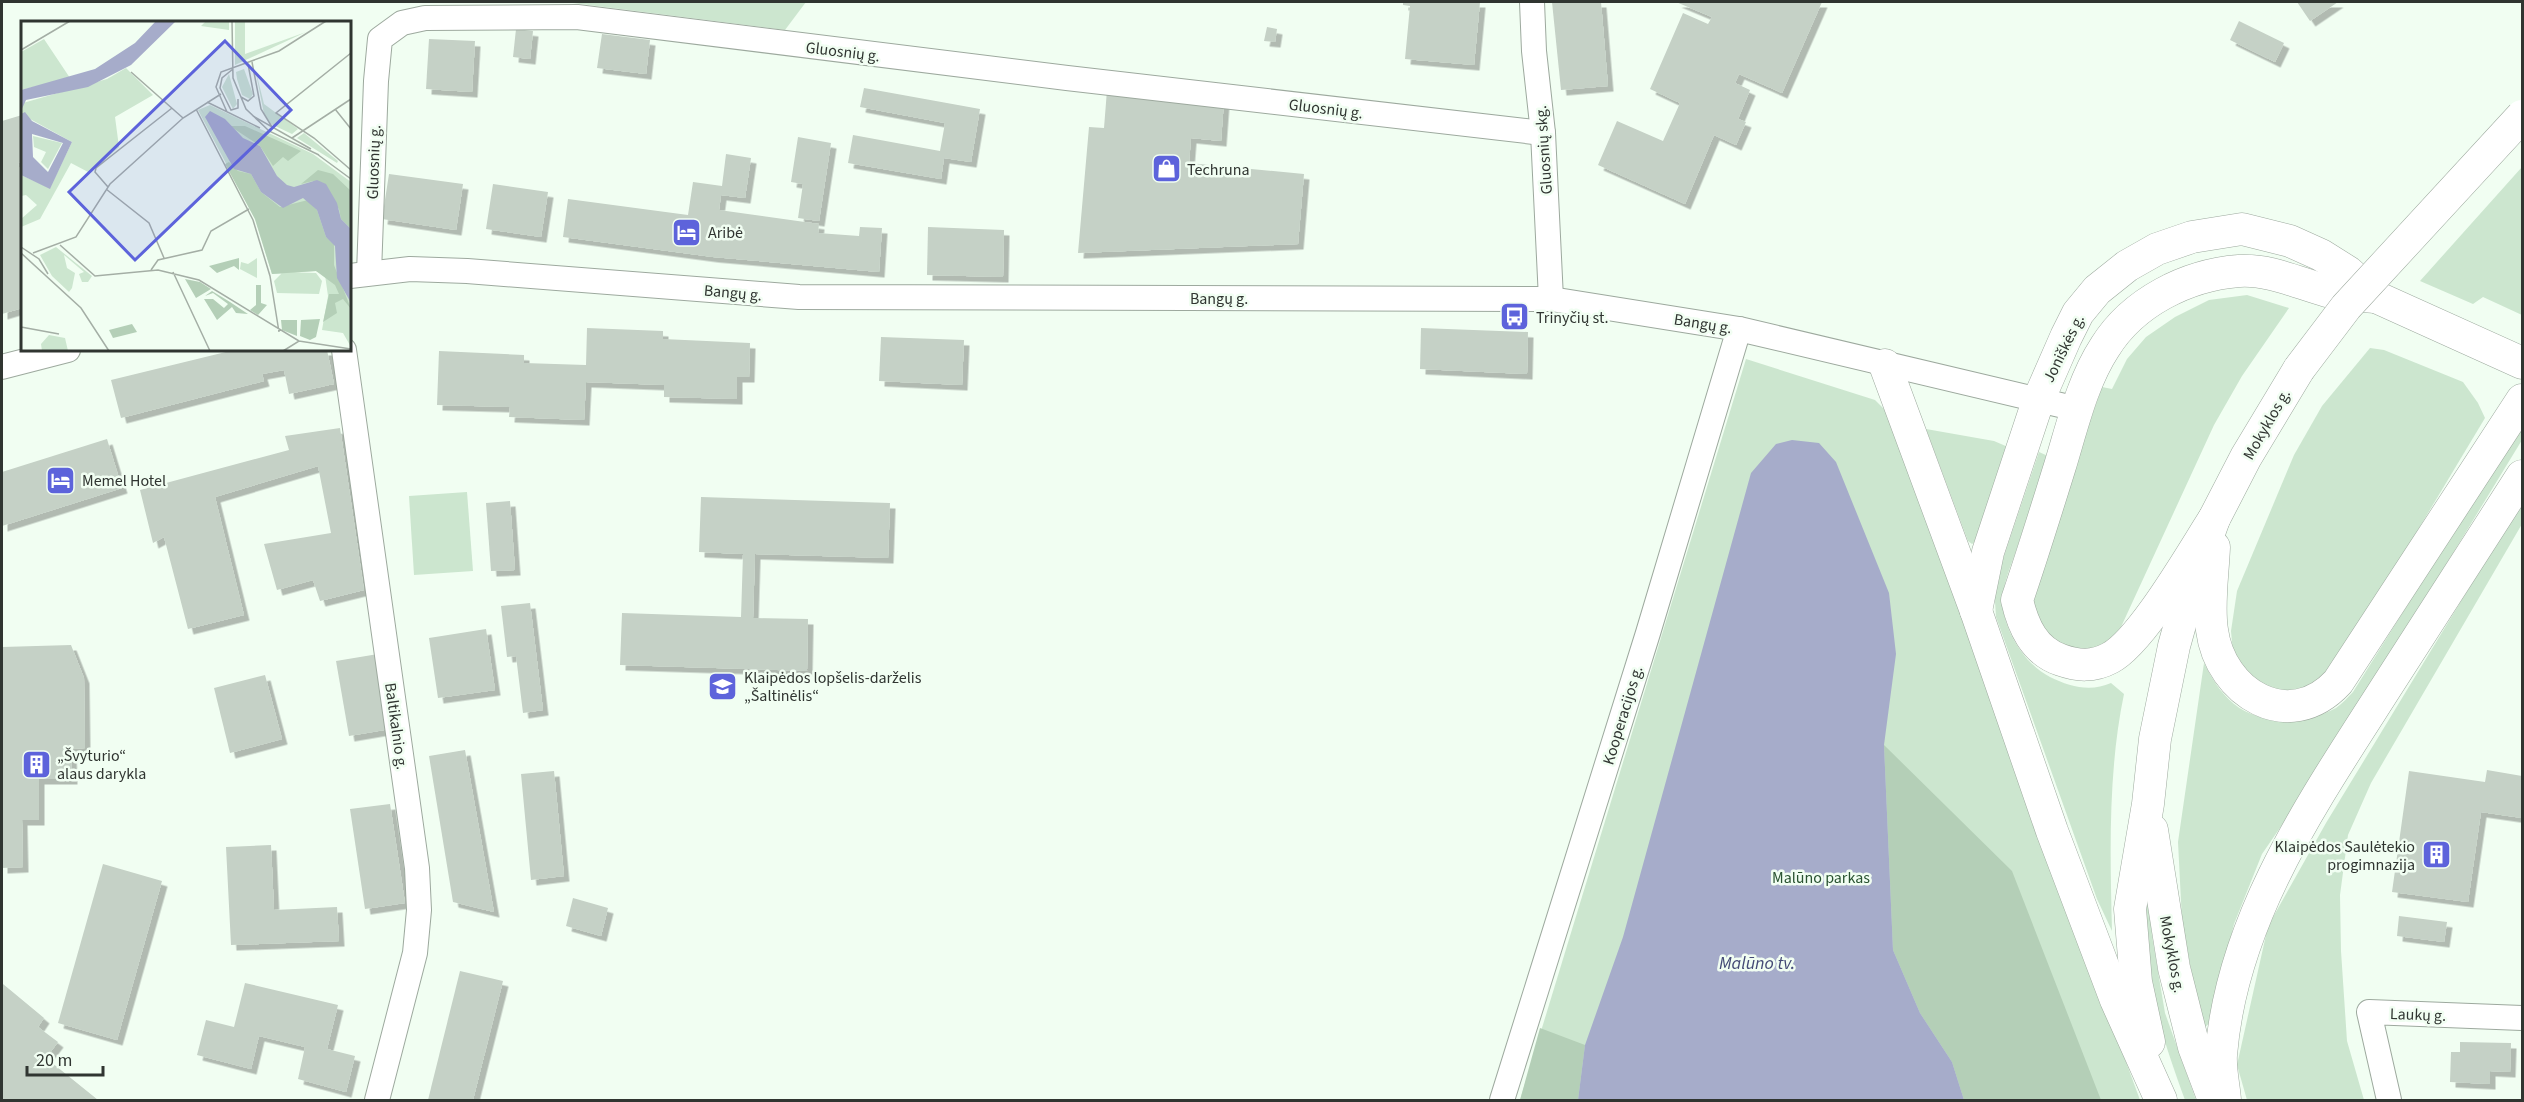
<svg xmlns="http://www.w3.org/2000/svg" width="2524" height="1102" viewBox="0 0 2524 1102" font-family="'Source Sans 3',sans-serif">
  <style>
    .green { fill: #cce6cf }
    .forest { fill: #b4cfb7 }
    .water { fill: #a6acca }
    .building { fill: #c5d1c6; filter: url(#shadow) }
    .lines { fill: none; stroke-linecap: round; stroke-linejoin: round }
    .minor-casing { stroke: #9da99e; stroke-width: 26 }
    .major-casing { stroke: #9da99e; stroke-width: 33 }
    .minor { stroke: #fff; stroke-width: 24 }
    .major { stroke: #fff; stroke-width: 32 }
    .major-bridge-casing { stroke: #9da99e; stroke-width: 33; stroke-linecap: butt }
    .major-bridge { stroke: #fff; stroke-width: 32 }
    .labels { text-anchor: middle; stroke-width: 5; stroke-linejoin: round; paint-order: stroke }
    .street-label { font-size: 16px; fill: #303531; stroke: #f1fef2 }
    .poi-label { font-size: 16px; fill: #303531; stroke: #f1fef2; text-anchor: start }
    .park-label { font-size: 16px; fill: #285230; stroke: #f1fef2 }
    .water-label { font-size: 18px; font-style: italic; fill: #434975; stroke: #f1fef2 }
    .inset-road { fill: none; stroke: #a4aea5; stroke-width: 1.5 }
    .view { fill: #5d63db; fill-opacity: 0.15; stroke: #5d63db; stroke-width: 3 }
    .inset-edge { fill: none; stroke: #303531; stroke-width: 3 }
  </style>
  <defs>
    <filter id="shadow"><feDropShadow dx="5.5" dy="5.5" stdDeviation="0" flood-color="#0004"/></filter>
  </defs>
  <rect width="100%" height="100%" fill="#f1fef2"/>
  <g class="green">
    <polygon points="435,2 806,2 785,30 573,3"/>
    <polygon points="2522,167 2522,315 2483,297 2473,304 2420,281"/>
    <polygon points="2247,295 2289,308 2242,376 2214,425 2121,627 2107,643 2079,655 2057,646 2030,611 2039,565 2102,387 2112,389 2127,359 2146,337 2175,317 2209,300"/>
    <polygon points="2370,348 2384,350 2463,382 2478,403 2485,418 2332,673 2318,684 2289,693 2255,682 2233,653 2231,631 2237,591 2294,455 2322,406"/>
    <polygon points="1746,359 1875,400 1888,413 2140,1100 1520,1100"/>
    <path d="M2519 427 2522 429V440L2328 758 2262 854 2234 924 2211 1022 2205 1027 2200 1018 2182 921 2178 842 2204 663C2212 679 2220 692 2234 704 2261 726 2306 724 2336 708 2342 704 2348 697 2353 692Z"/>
    <polygon points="1926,429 1994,441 2008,447 1977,540 1972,544 1968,541"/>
    <path d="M2039 452 2048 456C2038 487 2027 517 2017 548 2011 566 2001 587 2003 606 2005 633 2026 665 2050 677 2070 687 2091 692 2111 683L2124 694C2108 771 2110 852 2112 931L2097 899 1996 617 1994 586Z"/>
    <polygon points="467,492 473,571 414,575 409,496"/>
    <polygon points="2522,501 2522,524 2371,783 2348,835 2340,895 2341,951 2347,1041 2364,1100 2247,1100 2237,1065 2268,926 2326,823"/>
    <path d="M2145 849 2152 936 2165 1013 2196 1100H2185C2172 1064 2158 1025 2151 986 2143 941 2144 894 2145 849Z"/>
  </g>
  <g class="forest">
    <polygon points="1884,745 2012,871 2101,1100 1964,1100 1952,1062 1920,1013 1893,950"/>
    <polygon points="1540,1028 1585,1045 1578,1100 1520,1100"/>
  </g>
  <polygon class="water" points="1792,440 1819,443 1836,462 1889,593 1896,654 1884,745 1893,950 1920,1013 1952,1062 1964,1100 1578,1100 1585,1045 1623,937 1751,473 1776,444"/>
  <g class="building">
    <polygon points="1403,2 1480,2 1474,65 1405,59 1410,6 1403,5"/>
    <polygon points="1552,2 1601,2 1608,86 1561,90"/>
    <polygon points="1676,2 1822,2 1782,93 1739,74 1735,83 1750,90 1738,119 1746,122 1736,145 1714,135 1685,204 1598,165 1617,121 1663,141 1680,103 1650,89 1683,13 1708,24 1712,17"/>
    <polygon points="2297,2 2338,2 2310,21"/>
    <polygon points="2239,21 2284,43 2275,62 2230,40"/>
    <polygon points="1267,27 1277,29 1275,42 1264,41"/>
    <polygon points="516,29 533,31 530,59 513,57"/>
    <polygon points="602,34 650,40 646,74 597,68"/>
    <polygon points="429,39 475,41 472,92 426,89"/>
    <polygon points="864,88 980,109 971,162 944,158 941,179 848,163 853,135 940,151 945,123 860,107"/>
    <polygon points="1107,90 1224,101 1221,141 1191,138 1189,163 1304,174 1298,244 1078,253 1089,127 1104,128"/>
    <polygon points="22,115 22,161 18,163 22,179 22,308 2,314 2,121"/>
    <polygon points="798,137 831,143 819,221 798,218 803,184 791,182"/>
    <polygon points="726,154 751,158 745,198 721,195 719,210 819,224 818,233 859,236 860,227 882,228 879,272 713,257 563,237 568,199 688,215 693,182 722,186"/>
    <polygon points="389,174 463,184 456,230 382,219"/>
    <polygon points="493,184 548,192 541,237 486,229"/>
    <polygon points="928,227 1004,230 1003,277 927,275"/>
    <polygon points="587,328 663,331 663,339 750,343 749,377 737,377 737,399 664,397 664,385 586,382 584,420 509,417 510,407 437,405 439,351 524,355 524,363 586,365"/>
    <polygon points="1421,328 1528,332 1527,374 1420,369"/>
    <polygon points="881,337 964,340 962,385 879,381"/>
    <polygon points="234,350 327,350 334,384 289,394 284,370 262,374 264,381 121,418 111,380"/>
    <polygon points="340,428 364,590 320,601 313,580 277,590 264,544 331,533 318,466 215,497 244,615 188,629 164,537 153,543 140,490 289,450 285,436"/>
    <polygon points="107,439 122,488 2,526 2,472"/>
    <polygon points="701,497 890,503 888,558 755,554 753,618 808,619 807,671 620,665 622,613 741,617 743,554 699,552"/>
    <polygon points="510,501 515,570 491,571 486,503"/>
    <polygon points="530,603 543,710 523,713 516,656 507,657 501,606"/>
    <polygon points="486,629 495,690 438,698 429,638"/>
    <polygon points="71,645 84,678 85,748 71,749 72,779 39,779 39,820 22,820 23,867 2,868 2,647"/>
    <polygon points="378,654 390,729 349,736 336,661"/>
    <polygon points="265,675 282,739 230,753 214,688"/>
    <polygon points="465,750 494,912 453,902 429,756"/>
    <polygon points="2487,770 2522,776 2522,818 2481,812 2468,902 2392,892 2409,771 2485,782"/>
    <polygon points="554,771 564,876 531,880 521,774"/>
    <polygon points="390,804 405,903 365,909 350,809"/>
    <polygon points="271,845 274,910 337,907 339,941 231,945 226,847"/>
    <polygon points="103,864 162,881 117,1040 58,1023"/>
    <polygon points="573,898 608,908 601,936 566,926"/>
    <polygon points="2399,916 2447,922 2444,942 2397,936"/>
    <polygon points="460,971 503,981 473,1100 428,1100"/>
    <polygon points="245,983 338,1005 327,1049 355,1056 346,1092 298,1079 305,1047 259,1036 251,1069 197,1055 206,1020 234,1027"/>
    <polygon points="3,984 44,1018 38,1027 58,1042 46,1058 98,1100 2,1100"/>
    <polygon points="2460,1042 2511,1043 2510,1072 2490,1071 2490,1084 2450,1082 2451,1052 2460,1052"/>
  </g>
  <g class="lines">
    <defs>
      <g id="minor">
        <polyline points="1532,2 1534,51 1543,133 1551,299"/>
        <polyline points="369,273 376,81 380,39 402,23 425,18 577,17 1067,78 1543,133"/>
        <polyline points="350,276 410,269 467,271 799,297 1551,299 1739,329 2077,409"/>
        <polyline points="344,350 417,868 419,910 415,953 377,1100"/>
        <polyline points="2,367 68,350"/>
        <polyline points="1502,1100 1648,633 1739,329"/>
        <polyline points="2389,1100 2369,1012 2522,1018"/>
      </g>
      <g id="major">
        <polyline points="1885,365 1976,611 2052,831 2116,1000 2161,1100"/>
        <path d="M2214 519C2192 553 2142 641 2110 658 2093 667 2078 666 2061 660 2034 651 2023 626 2017 600 2032 556 2046 511 2060 466 2072 427 2082 382 2105 347 2133 302 2187 275 2239 271 2269 269 2298 283 2327 291 2342 296 2360 295 2376 297"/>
        <path d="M2214 547C2213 573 2208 605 2212 630 2220 693 2289 735 2338 682L2522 400"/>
        <polyline points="1976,611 1988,552 2038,401 2066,337 2078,313 2097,290 2127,266 2157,249 2192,237 2242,229 2290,241 2321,255 2348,272 2376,297 2522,363"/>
        <polyline points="2152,830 2174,968 2194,1047 2214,1100"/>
        <polyline points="2149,1042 2136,982 2130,909 2148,804 2155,739 2174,646 2193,578 2214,519 2246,457 2299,369"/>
        <path d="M2225 1100C2224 1086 2220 1070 2221 1055 2232 917 2315 799 2387 686 2432 616 2477 546 2522 476"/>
      </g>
    </defs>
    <use href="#minor" class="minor-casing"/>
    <use href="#major" class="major-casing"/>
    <use href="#minor" class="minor"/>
    <use href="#major" class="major"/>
    <defs>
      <polyline id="major-bridge" points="2299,369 2346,307 2522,116"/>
    </defs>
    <use href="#major-bridge" class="major-bridge-casing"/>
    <use href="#major-bridge" class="major-bridge"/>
  </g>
  <defs>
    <symbol id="shop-square" viewBox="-11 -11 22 22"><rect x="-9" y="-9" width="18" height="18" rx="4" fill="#5d63db" stroke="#f1fef2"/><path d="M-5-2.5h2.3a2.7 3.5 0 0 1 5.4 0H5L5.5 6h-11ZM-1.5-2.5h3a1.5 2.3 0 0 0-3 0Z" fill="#fff"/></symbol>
    <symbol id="hotel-square" viewBox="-11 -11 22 22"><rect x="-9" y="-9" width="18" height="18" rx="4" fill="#5d63db" stroke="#f1fef2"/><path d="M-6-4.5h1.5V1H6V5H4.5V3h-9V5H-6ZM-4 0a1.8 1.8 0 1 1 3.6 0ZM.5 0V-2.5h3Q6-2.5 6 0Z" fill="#fff"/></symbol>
    <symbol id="bus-square" viewBox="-11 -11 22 22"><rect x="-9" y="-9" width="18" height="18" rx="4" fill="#5d63db" stroke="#f1fef2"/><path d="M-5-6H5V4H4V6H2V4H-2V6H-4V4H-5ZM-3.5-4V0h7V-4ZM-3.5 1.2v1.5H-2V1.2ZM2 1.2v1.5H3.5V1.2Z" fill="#fff"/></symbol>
    <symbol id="school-square" viewBox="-11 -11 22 22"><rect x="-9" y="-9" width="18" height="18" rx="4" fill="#5d63db" stroke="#f1fef2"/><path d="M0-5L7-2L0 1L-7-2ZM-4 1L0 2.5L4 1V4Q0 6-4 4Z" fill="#fff"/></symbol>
    <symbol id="building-square" viewBox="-11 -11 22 22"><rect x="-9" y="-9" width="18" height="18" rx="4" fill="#5d63db" stroke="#f1fef2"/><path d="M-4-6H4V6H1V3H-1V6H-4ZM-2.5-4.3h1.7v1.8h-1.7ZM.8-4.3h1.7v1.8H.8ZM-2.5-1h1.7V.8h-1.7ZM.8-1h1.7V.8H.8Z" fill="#fff"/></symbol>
  </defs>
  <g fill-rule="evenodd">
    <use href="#shop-square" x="1150" y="152" width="33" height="33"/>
    <use href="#hotel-square" x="670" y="216" width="33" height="33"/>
    <use href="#bus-square" x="1498" y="300" width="33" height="33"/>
    <use href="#hotel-square" x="44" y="464" width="33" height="33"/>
    <use href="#school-square" x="706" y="670" width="33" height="33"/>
    <use href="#building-square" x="20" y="748" width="33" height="33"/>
    <use href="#building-square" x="2420" y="838" width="33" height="33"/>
  </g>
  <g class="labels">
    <g class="street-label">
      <text transform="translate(843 51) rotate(7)" y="6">Gluosnių g.</text>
      <text transform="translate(1326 108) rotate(7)" y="6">Gluosnių g.</text>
      <text transform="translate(1543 150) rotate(-94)" y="6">Gluosnių skg.</text>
      <text transform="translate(373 162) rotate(-88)" y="6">Gluosnių g.</text>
      <text transform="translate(733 292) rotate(5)" y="6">Bangų g.</text>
      <text x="1219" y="304">Bangų g.</text>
      <text transform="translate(1703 323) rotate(9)" y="6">Bangų g.</text>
      <text transform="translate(2063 348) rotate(-64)" y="6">Joniškės g.</text>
      <text transform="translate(2266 424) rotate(-60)" y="6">Mokyklos g.</text>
      <text transform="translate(1622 715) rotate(-73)" y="6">Kooperacijos g.</text>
      <text transform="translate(397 726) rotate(82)" y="6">Baltikalnio g.</text>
      <text transform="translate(2173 954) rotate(79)" y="6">Mokyklos g.</text>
      <text transform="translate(2418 1014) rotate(2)" y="6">Laukų g.</text>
    </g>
    <g class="poi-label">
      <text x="1187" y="175">Techruna</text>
      <text x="708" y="238">Aribė</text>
      <text x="1536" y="323">Trinyčių st.</text>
      <text x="82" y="486">Memel Hotel</text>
      <text x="744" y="683">Klaipėdos lopšelis-darželis<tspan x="744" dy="18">„Šaltinėlis“</tspan></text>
      <text x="57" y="761">„Švyturio“<tspan x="57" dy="18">alaus darykla</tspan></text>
      <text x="2415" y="852" text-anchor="end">Klaipėdos Saulėtekio<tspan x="2415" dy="18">progimnazija</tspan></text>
    </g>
    <g class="park-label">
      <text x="1821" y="883">Malūno parkas</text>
    </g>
    <g class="water-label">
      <text x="1757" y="969">Malūno tv.</text>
    </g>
  </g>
  <g transform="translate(21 21)">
    <rect width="330" height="330" fill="#f1fef2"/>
    <path d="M185 0H208V9L180 5ZM214 0H224V33L285 11 214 44ZM23 18 49 57 0 69V31ZM105 47 132 74 94 96 98 126 69 152 50 142 19 198 0 206V198L16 184 5 174 0 175V154L29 167 51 121 0 93 2 82 86 58ZM234 47 243 83 277 108 271 113 250 103 243 93ZM223 48 232 73 229 78 221 74 216 58 215 51ZM208 53 216 83 212 88 201 66ZM189 84 292 133 330 161V326L322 312 301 309 307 275 304 254 295 250 251 253 234 198 177 89ZM283 112 317 140 316 142 276 117ZM12 115 41 122 27 148 20 141 25 131 13 126ZM35 226 71 255 67 261H61L58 253 63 251 43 234 46 247 54 252 51 267 48 271 31 255 19 234ZM236 237V257L219 248 220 241 227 243ZM262 251 295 252 301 260 298 273 256 272 253 260ZM28 314 44 317 47 330H21L20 323Z" fill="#cce6cf"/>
    <path d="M209 105H224L280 130 267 140 262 136 252 145 239 125ZM208 141 217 150 230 153 240 171 259 186 287 179 296 189 305 216 313 223V244L330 288 322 278 314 282 316 292 302 301 308 273H318L314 264 295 250 251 253 234 198 204 143ZM297 149 312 153 330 170V208L320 198 318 188 292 160 280 163ZM218 237V249L213 245 196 252 188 245ZM164 258 179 261 190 268 175 277ZM235 264H240V282L246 284 237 294 229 289 235 284ZM191 270 209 281 227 293 215 292 211 286 196 299 183 278H192L203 287 207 283 192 272 184 275ZM299 298 295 316 289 319 279 315 280 299ZM260 299H276V315L261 309ZM111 303 116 311 92 317 88 309Z" fill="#b4cfb7"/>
    <path d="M135 0H155L110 44 67 66 5 79 0 90V69L74 48 114 22ZM189 90 204 98 222 117 239 125 256 155 266 164 273 166 296 159 305 163 316 182 320 198 330 208V282L316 257 314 225 305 216 296 189 282 177 262 187 240 171 230 153 213 148 184 96ZM4 91 11 100 51 121 29 168 0 154V93ZM11 113 42 122 27 151 12 136Z" fill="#a6acca" fill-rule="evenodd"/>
    <path class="inset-road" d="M211 0 212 57 225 88 248 110 298 134M0 29 49 0M330 32 255 92 293 117 330 149M231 41 240 88 251 106M212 48 201 57 199 67 210 89 217 87V78M110 51 162 97M220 76 227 80 233 75 227 43M186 81 239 107M175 88 232 199 249 255 258 311M314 88 330 108M206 91 195 66 200 51 258 30 305 0M232 95 290 128M271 117 330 78M296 133 330 158M87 166 74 151 75 147 151 87M85 168 128 202 143 237M39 224 74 255 137 249 178 259 278 320M0 226 18 238 27 253M0 232 60 287 88 330M12 232 55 216 89 163 162 97 200 73M130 249 137 239 181 229 190 210 228 188M152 251 189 330M0 306 38 313M262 330 278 320 330 328"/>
    <path class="view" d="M204 20 270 89 114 239 48 171Z"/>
    <rect width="330" height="330" class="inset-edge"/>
  </g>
  <rect width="2524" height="1102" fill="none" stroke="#303531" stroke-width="6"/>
  <path d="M27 1066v9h76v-9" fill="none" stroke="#303531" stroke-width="3"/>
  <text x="36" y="1066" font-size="18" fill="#303531" stroke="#f1fef2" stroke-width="4.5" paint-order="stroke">20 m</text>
</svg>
